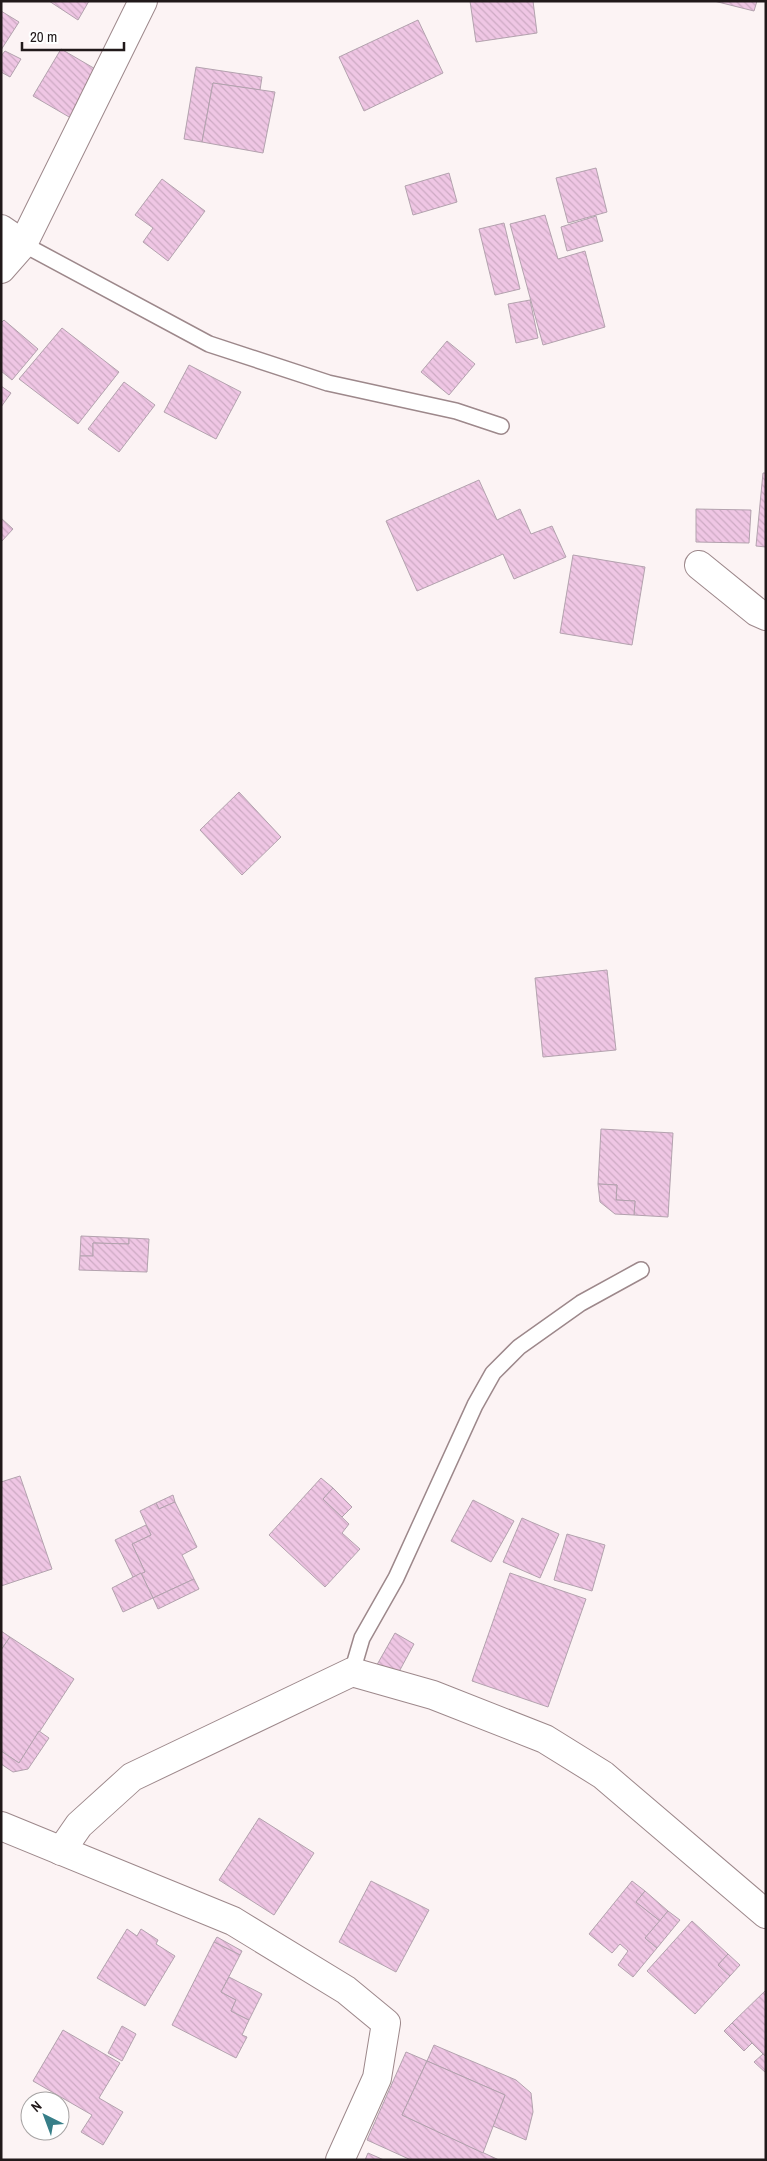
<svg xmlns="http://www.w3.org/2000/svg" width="767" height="2161" viewBox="0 0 767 2161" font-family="'Archivo Narrow',sans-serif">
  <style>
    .building { fill: url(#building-back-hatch); stroke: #b3a2ae }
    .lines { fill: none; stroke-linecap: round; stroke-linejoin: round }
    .lane-casing { stroke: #9d888b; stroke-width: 18 }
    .street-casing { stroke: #9d888b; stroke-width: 30 }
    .lane { stroke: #fff; stroke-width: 15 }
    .street { stroke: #fff; stroke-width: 28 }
  </style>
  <defs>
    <pattern id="building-back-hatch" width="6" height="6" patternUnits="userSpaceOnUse" patternTransform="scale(1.25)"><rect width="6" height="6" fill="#efc6e4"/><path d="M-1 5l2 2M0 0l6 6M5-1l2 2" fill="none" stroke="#cdaac3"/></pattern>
  </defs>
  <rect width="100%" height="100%" fill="#fcf3f4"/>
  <g class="building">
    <polygon points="49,1 89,1 78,20"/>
    <polygon points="470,1 533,1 537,33 476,42"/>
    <polygon points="714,1 757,1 754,11"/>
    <polygon points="1,11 19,22 1,50"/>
    <polygon points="418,20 443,73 364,111 339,57"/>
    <polygon points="61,49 104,74 76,121 33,96"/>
    <polygon points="5,51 21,59 10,77 1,72 1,56"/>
    <polygon points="196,67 262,77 260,90 213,83 202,142 184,139"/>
    <polygon points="213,83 275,92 263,153 202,142"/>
    <polygon points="596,168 607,212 568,223 556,178"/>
    <polygon points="449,173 457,202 413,215 405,186"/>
    <polygon points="162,179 205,211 168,261 143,242 153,228 135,215"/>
    <polygon points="545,215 558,259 585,251 605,327 543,345 510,224"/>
    <polygon points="596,216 603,241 567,251 561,227"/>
    <polygon points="504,223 520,289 495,295 479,229"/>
    <polygon points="530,300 538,338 516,343 508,304"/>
    <polygon points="4,320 38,349 12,380 1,371 1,323"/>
    <polygon points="62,328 119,372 78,424 19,379"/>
    <polygon points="447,341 475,364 449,395 421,372"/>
    <polygon points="189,365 241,392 216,439 164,412"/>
    <polygon points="124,382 155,405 119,452 88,429"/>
    <polygon points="1,386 11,393 1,407"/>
    <polygon points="763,473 766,473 766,547 756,546"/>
    <polygon points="479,480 497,520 520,509 531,534 552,526 566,557 514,579 503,554 417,591 386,521"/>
    <polygon points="696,509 751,510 749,543 696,542"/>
    <polygon points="1,518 13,529 1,542"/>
    <polygon points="573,555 645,567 632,645 560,633"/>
    <polygon points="239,792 281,837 242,875 200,830"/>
    <polygon points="607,970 616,1050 543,1057 535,978"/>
    <polygon points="601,1129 673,1133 668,1217 634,1215 635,1201 616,1200 617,1185 598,1184"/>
    <polygon points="598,1184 617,1185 616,1200 635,1201 634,1215 615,1214 600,1202"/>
    <polygon points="81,1236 129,1238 129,1244 93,1243 93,1256 80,1256"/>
    <polygon points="129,1238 149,1239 147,1272 79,1270 80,1256 93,1256 93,1243 129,1244"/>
    <polygon points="20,1476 52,1569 1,1586 1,1482"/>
    <polygon points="321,1478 333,1488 323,1499 349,1524 342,1533 360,1549 325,1587 269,1535"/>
    <polygon points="333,1488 352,1507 342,1517 323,1499"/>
    <polygon points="173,1495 175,1502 159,1509 156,1503"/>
    <polygon points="473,1500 514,1521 491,1562 451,1541"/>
    <polygon points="175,1502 197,1547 182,1555 194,1579 153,1598 141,1573 145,1572 132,1544 151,1535 140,1511 156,1503 159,1509"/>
    <polygon points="522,1518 559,1534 540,1578 503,1562"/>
    <polygon points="146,1525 151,1535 132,1544 145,1572 133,1577 115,1540"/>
    <polygon points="567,1534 605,1545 592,1591 554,1580"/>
    <polygon points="141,1573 153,1598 123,1612 112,1588"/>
    <polygon points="510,1573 586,1599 548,1707 472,1681"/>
    <polygon points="194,1579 199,1589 158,1609 153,1598"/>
    <polygon points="1,1631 10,1637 1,1650"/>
    <polygon points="395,1633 414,1644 394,1681 374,1670"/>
    <polygon points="10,1637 74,1679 19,1763 1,1751 1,1650"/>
    <polygon points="39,1731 49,1738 28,1769 13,1772 1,1764 1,1751 19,1763"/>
    <polygon points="259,1818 314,1853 274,1915 219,1880"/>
    <polygon points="371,1881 429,1910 396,1972 339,1942"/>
    <polygon points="632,1881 645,1891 636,1902 660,1921 645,1938 657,1948 633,1977 618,1965 628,1951 620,1944 612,1953 589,1934"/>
    <polygon points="645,1891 668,1911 660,1921 636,1902"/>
    <polygon points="668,1911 680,1920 657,1948 645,1938"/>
    <polygon points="692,1921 728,1954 718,1965 730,1976 695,2014 647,1971"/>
    <polygon points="127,1929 137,1936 141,1929 158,1940 156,1944 175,1956 145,2006 97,1978"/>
    <polygon points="217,1937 242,1951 240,1955 214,1942"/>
    <polygon points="214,1942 240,1955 221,1992 236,2000 231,2011 249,2020 242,2035 247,2037 236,2058 172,2025"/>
    <polygon points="728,1954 740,1965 730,1976 718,1965"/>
    <polygon points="229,1977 262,1994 249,2020 231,2011 236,2000 221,1992"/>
    <polygon points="766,1990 766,2057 732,2023"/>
    <polygon points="732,2023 752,2043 744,2051 724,2031"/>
    <polygon points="122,2026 136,2034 122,2061 108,2053"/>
    <polygon points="63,2030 120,2063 99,2098 123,2112 103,2145 81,2132 92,2115 33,2081"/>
    <polygon points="434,2045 516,2080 531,2093 533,2112 526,2140 493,2126 505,2095 427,2061"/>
    <polygon points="406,2052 427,2061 402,2115 499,2160 411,2160 367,2140"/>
    <polygon points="763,2054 766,2057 766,2073 754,2062"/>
    <polygon points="427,2061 505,2095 483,2153 402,2115"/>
    <polygon points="368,2153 384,2160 365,2160"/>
  </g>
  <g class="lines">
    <defs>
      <g id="lane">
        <polyline points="23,244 209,344 328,383 456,411 501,426"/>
        <polyline points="352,1672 362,1638 396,1578 475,1405 493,1373 519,1347 581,1303 641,1270"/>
      </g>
      <g id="street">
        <polyline points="1,229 23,244"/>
        <polyline points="1,269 23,244 143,1"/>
        <polyline points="699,565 757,612 766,616"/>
        <polyline points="1,1826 233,1921 346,1990 386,2023 377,2078 340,2160"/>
        <polyline points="61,1851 79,1825 132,1777 352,1672 433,1695 545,1739 603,1775 766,1914"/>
      </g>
    </defs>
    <use href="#lane" class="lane-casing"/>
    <use href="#street" class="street-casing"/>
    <use href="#lane" class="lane"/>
    <use href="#street" class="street"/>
  </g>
  <rect width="767" height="2161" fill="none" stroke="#21191a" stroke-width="5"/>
  <g transform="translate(45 2116) rotate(318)"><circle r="24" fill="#ffffff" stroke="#a6a3a3"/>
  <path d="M0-4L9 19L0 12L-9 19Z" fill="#377e88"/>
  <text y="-8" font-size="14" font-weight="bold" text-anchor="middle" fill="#21191a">N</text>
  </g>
  <path d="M22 42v8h102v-8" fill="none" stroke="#21191a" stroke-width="2.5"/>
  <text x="30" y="42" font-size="15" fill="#21191a" stroke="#ffffff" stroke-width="4" paint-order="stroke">20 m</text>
</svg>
